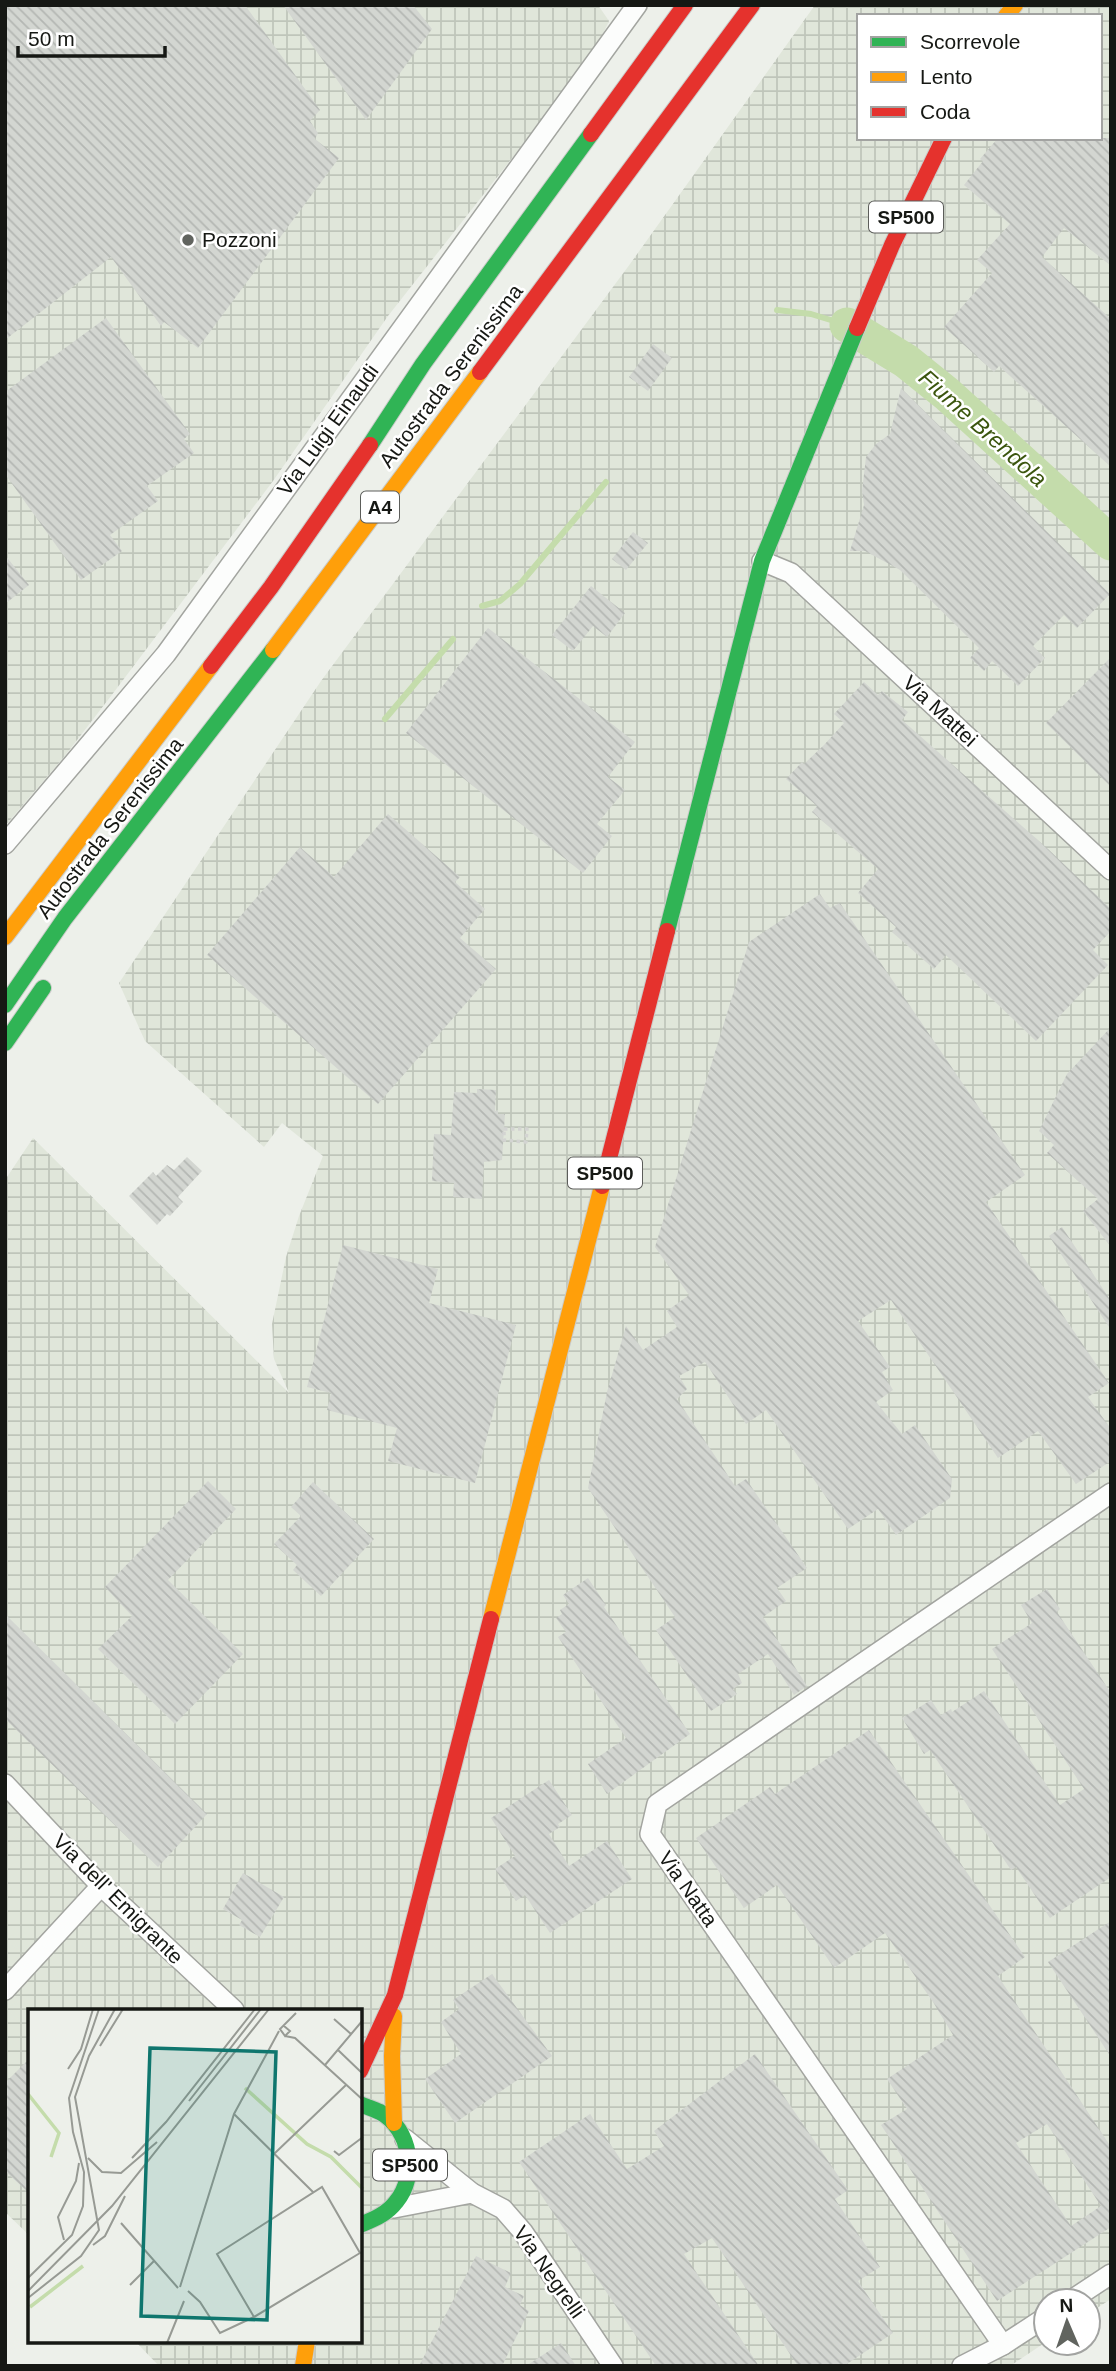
<svg xmlns="http://www.w3.org/2000/svg" width="1116" height="2371" viewBox="0 0 1116 2371" font-family="Arial,sans-serif">
  <style>
    .industrial { fill: url(#industrial-grid); fill-rule: evenodd }
    .lines { fill: none; stroke-linecap: round; stroke-linejoin: round }
    .stream { stroke: #c4dcab; stroke-width: 6 }
    .river { stroke: #c4dcab; stroke-width: 35 }
    .building { fill: url(#building-back-hatch); fill-rule: evenodd }
    .street-casing { stroke: #a3a5a0; stroke-width: 22 }
    .fast-casing { stroke: #cacbc9; stroke-width: 18 }
    .slow-casing { stroke: #cacbc9; stroke-width: 18 }
    .jam-casing { stroke: #cacbc9; stroke-width: 18 }
    .path { stroke: #d3d4d2; stroke-width: 3.5; stroke-dasharray: 3.5 3.5; stroke-linecap: butt }
    .street { stroke: #fcfdfc; stroke-width: 19 }
    .fast { stroke: #30b455; stroke-width: 16 }
    .slow { stroke: #ff9f0a; stroke-width: 16 }
    .jam { stroke: #e5322d; stroke-width: 16 }
    .poi-dot { fill: #61645f; stroke: #fff; stroke-width: 2.5 }
    .labels { text-anchor: middle; stroke-width: 5; stroke-linejoin: round; paint-order: stroke }
    .shield { fill: #fff; stroke: #5c5d5a; stroke-width: 2 }
    .shield-label { font-size: 19px; font-weight: bold; fill: #161814 }
    .poi-label { font-size: 21px; fill: #161814; stroke: #fff; text-anchor: start }
    .street-label { font-size: 21px; fill: #161814; stroke: #fff }
    .water-label { font-size: 23px; font-style: italic; fill: #3b560e; stroke: #fff }
    .inset-river { fill: none; stroke: #c4dcab; stroke-width: 3.5 }
    .inset-road { fill: none; stroke: #979a94; stroke-width: 2 }
    .view { fill: #0f766e; fill-opacity: 0.15; stroke: #0f766e; stroke-width: 3.5 }
    .inset-edge { fill: none; stroke: #161814; stroke-width: 3.5 }
  </style>
  <defs>
    <pattern id="industrial-grid" width="8" height="8" patternUnits="userSpaceOnUse" patternTransform="scale(1.75)"><rect width="8" height="8" fill="#e0e6da"/><path d="M0 4h8M4 0v8" fill="none" stroke="#bfc5ba"/></pattern>
    <pattern id="building-back-hatch" width="6" height="6" patternUnits="userSpaceOnUse" patternTransform="scale(1.75)"><rect width="6" height="6" fill="#d3d6d1"/><path d="M-1 5l2 2M0 0l6 6M5-1l2 2" fill="none" stroke="#b4b7b3"/></pattern>
  </defs>
  <rect width="100%" height="100%" fill="#edf0ea"/>
  <g class="industrial">
    <polygon points="5,5 598,5 609,21 593,55 388,316 273,481 111,696 64,757 5,826"/>
    <path d="M815 5H1111V2299L1088 2314V2301H1046V2342L1010 2366H988L979 2354 955 2366H159L135 2341H360V2010H30V2236L5 2212V1180L33 1138 289 1393 274 1359 272 1324 286 1257 299 1216 323 1156 282 1123 264 1147 145 1041 119 983 321 681 630 264ZM859 16H1100V138H859Z"/>
  </g>
  <g class="lines">
    <g class="stream">
      <polyline points="777,310 811,314 847,325"/>
      <polyline points="482,606 500,601 520,584 606,482"/>
      <polyline points="385,719 453,639"/>
    </g>
    <polyline class="river" points="847,325 906,361 947,394 1111,543"/>
  </g>
  <g class="building">
    <polygon points="5,5 245,5 320,110 310,121 318,133 315,139 339,158 198,348 164,322 161,326 111,257 5,340"/>
    <polygon points="283,5 413,5 432,29 366,120"/>
    <polygon points="998,138 1111,138 1111,266 1064,228 1042,257 1111,319 1111,467 999,366 994,372 944,327 992,273 977,260 1010,224 964,185 983,161 980,159"/>
    <polygon points="106,318 190,434 184,439 194,453 147,486 158,501 110,535 122,551 81,580 5,474 5,392"/>
    <polygon points="653,344 672,358 648,391 629,377"/>
    <polygon points="901,388 1110,594 1077,628 1064,615 1033,646 1045,658 1018,686 992,661 984,671 970,658 979,648 900,570 865,551 850,551 864,505 862,491 866,457 876,444 890,434"/>
    <polygon points="633,532 648,543 626,570 612,559"/>
    <polygon points="5,555 29,585 5,604"/>
    <polygon points="591,586 625,613 607,637 593,626 573,651 552,635"/>
    <polygon points="488,628 635,742 608,777 625,790 597,824 612,836 583,873 406,733"/>
    <polygon points="1111,657 1111,787 1046,723"/>
    <polygon points="864,682 878,695 882,691 908,712 902,720 1048,849 1111,909 1111,931 1093,950 1108,965 1036,1041 946,955 934,969 892,932 896,927 858,893 878,869 812,812 817,806 786,779 802,762 804,764 824,745 844,723 834,714"/>
    <polygon points="388,814 460,877 455,882 485,909 460,938 496,969 378,1104 207,955 300,847 334,877"/>
    <polygon points="820,894 830,908 840,903 1025,1175 986,1202 1109,1383 1088,1397 1111,1429 1111,1461 1076,1484 1038,1431 998,1458 891,1300 858,1321 890,1367 882,1372 893,1390 876,1402 902,1434 915,1425 952,1479 950,1498 896,1535 878,1509 848,1529 766,1410 746,1424 705,1362 679,1376 687,1389 677,1399 735,1486 746,1479 807,1568 777,1588 786,1601 763,1617 807,1686 794,1695 768,1654 738,1674 742,1683 733,1689 737,1694 711,1711 656,1630 675,1617 588,1488 607,1392 626,1326 643,1350 677,1327 667,1311 689,1295 655,1247 749,942"/>
    <polygon points="1111,1027 1111,1247 1083,1211 1098,1199 1047,1153 1054,1145 1039,1131 1067,1074"/>
    <polygon points="477,1089 496,1090 495,1111 498,1110 498,1114 505,1114 502,1160 484,1162 482,1199 453,1197 454,1183 432,1181 434,1134 451,1135 454,1092 477,1093"/>
    <polygon points="187,1157 202,1171 178,1197 183,1202 170,1216 167,1214 157,1225 129,1196 153,1172 156,1176 167,1165 174,1170"/>
    <polygon points="1062,1227 1111,1301 1111,1330 1049,1236"/>
    <polygon points="343,1245 438,1269 429,1303 516,1325 475,1483 388,1461 397,1428 327,1410 331,1393 307,1387"/>
    <polygon points="208,1481 236,1509 168,1580 243,1654 175,1724 98,1649 132,1616 105,1587"/>
    <polygon points="313,1482 374,1539 321,1596 293,1570 297,1565 274,1544 301,1516 291,1507"/>
    <polygon points="588,1578 606,1605 604,1607 690,1734 607,1794 588,1764 626,1738 558,1637 566,1632 556,1618 562,1614 560,1610 569,1604 563,1595"/>
    <polygon points="1047,1589 1060,1609 1057,1612 1111,1693 1111,1877 1050,1918 1016,1867 1011,1870 930,1750 924,1754 902,1718 931,1700 941,1715 951,1709 952,1712 984,1691 1060,1805 1084,1789 992,1649 1032,1623 1021,1605"/>
    <polygon points="5,1614 207,1814 158,1867 5,1719"/>
    <path d="M869 1730 1025 1957 998 1976 1111 2147V2227L997 2301 881 2125 907 2109 887 2079 953 2035 933 2002 885 1933 834 1968 777 1885 744 1908 696 1838 770 1787 775 1794ZM1047 2124 1101 2206 1071 2226 1016 2143Z"/>
    <polygon points="549,1780 572,1815 558,1824 560,1827 549,1834 569,1866 607,1841 632,1879 550,1933 525,1895 516,1901 495,1869 515,1856 491,1818"/>
    <polygon points="243,1873 284,1897 260,1937 239,1925 242,1920 223,1909"/>
    <polygon points="1111,1921 1111,2057 1048,1962"/>
    <polygon points="492,1974 552,2056 455,2123 425,2079 461,2054 441,2022 459,2009 453,2000"/>
    <polygon points="755,2054 848,2190 835,2199 880,2267 858,2281 893,2333 844,2366 798,2366 712,2238 684,2254 759,2366 656,2366 519,2162 590,2114 627,2169 664,2146 654,2131"/>
    <polygon points="30,2058 30,2194 5,2171 5,2083"/>
    <polygon points="476,2256 511,2273 505,2287 524,2296 520,2305 529,2311 502,2366 419,2366"/>
    <polygon points="561,2343 576,2366 526,2366"/>
  </g>
  <g class="lines">
    <defs>
      <g id="street">
        <polyline points="762,561 791,573 1111,870"/>
        <polyline points="5,844 166,654 637,5"/>
        <polyline points="5,1784 101,1886 234,2010"/>
        <polyline points="5,1990 101,1886"/>
        <polyline points="405,2139 472,2193 503,2209 523,2232 613,2366"/>
        <polyline points="394,2208 472,2193"/>
        <polyline points="1070,2301 1111,2274"/>
        <polyline points="1003,2345 650,1834 657,1804 1111,1493"/>
        <polyline points="962,2366 1003,2345 1046,2317"/>
      </g>
      <g id="fast">
        <polyline points="370,445 423,364 591,134"/>
        <polyline points="667,931 762,561 857,328"/>
        <polyline points="5,1005 65,918 273,650"/>
        <polyline points="5,1043 43,988"/>
        <path d="M360 2104C367 2107 374 2109 380 2112 411 2129 418 2176 396 2202 387 2214 374 2219 360 2225"/>
      </g>
      <g id="slow">
        <polyline points="1006,16 1015,5"/>
        <polyline points="273,650 480,372"/>
        <polyline points="5,937 211,666"/>
        <polyline points="491,1619 602,1186"/>
        <polyline points="394,2016 392,2056 394,2123"/>
        <polyline points="303,2366 307,2341"/>
      </g>
      <g id="jam">
        <polyline points="591,134 685,5"/>
        <polyline points="857,328 892,245 944,138"/>
        <polyline points="480,372 752,5"/>
        <polyline points="211,666 271,587 370,445"/>
        <polyline points="602,1186 667,931"/>
        <polyline points="360,2071 395,1995 491,1619"/>
      </g>
    </defs>
    <use href="#street" class="street-casing"/>
    <use href="#fast" class="fast-casing"/>
    <use href="#slow" class="slow-casing"/>
    <use href="#jam" class="jam-casing"/>
    <polygon class="path" points="504,1129 527,1129 526,1142 504,1140"/>
    <use href="#street" class="street"/>
    <use href="#fast" class="fast"/>
    <use href="#slow" class="slow"/>
    <use href="#jam" class="jam"/>
  </g>
  <circle class="poi-dot" cx="188" cy="240" r="7"/>
  <g class="labels">
    <g class="shield">
      <rect x="869" y="201.5" width="74" height="31" rx="5"/>
      <rect x="361" y="491.5" width="38" height="31" rx="5"/>
      <rect x="568" y="1157.5" width="74" height="31" rx="5"/>
      <rect x="373" y="2149.5" width="74" height="31" rx="5"/>
    </g>
    <g class="shield-label">
      <text x="906" y="224">SP500</text>
      <text x="380" y="514">A4</text>
      <text x="605" y="1180">SP500</text>
      <text x="410" y="2172">SP500</text>
    </g>
    <g class="poi-label">
      <text x="202" y="247">Pozzoni</text>
    </g>
    <g class="street-label">
      <text transform="translate(451 376) rotate(-53)" y="7">Autostrada Serenissima</text>
      <text transform="translate(328 430) rotate(-54)" y="7">Via Luigi Einaudi</text>
      <text transform="translate(940 711) rotate(43)" y="7">Via Mattei</text>
      <text transform="translate(110 828) rotate(-52)" y="7">Autostrada Serenissima</text>
      <text transform="translate(688 1889) rotate(55)" y="7">Via Natta</text>
      <text transform="translate(118 1899) rotate(45)" y="7">Via dell' Emigrante</text>
      <text transform="translate(549 2272) rotate(55)" y="7">Via Negrelli</text>
    </g>
    <g class="water-label">
      <text transform="translate(983 428) rotate(42)" y="8">Fiume Brendola</text>
    </g>
  </g>
  <g transform="translate(28 2009)">
    <rect width="334" height="334" fill="#edf0ea"/>
    <path class="inset-river" d="M217 79 279 135 303 148 335 180M0 85 31 124 23 148M2 298 55 257"/>
    <path class="inset-road" d="M306 10 323 25M256 17 262 22 257 27 252 20 268 4M257 27 267 29 335 91M72 37 95 0M310 41 335 65M297 56 335 11M40 60 53 40 65 0M161 92 233 0M206 105 286 184M306 142 311 146 335 128M247 144 318 76M60 149 74 163 93 164 129 133M104 149 138 113 227 0M93 214 150 279M36 231 30 208 48 172 51 154M65 236 77 227 97 187M0 269 44 226 55 197 56 163 45 123 41 89 71 0M102 276 126 252M152 278 206 105 251 22M0 282 84 197 241 0M160 282 172 293 192 324 226 308 332 244 294 178 189 245 226 308M0 289 53 247 71 221 47 88 61 47 87 0M139 334 156 292"/>
    <path class="view" d="M122 39 248 43 239 311 113 307Z"/>
    <rect width="334" height="334" class="inset-edge"/>
  </g>
  <rect width="1116" height="2371" fill="none" stroke="#161814" stroke-width="14"/>
  <rect x="857" y="14" width="245" height="126" fill="#ffffff" stroke="#a2a3a1" stroke-width="2"/>
  <rect x="871" y="37" width="35" height="10" fill="#30b455" stroke="#a2a3a1" stroke-width="2"/>
  <text x="920" y="49" font-size="21" fill="#161814">Scorrevole</text>
  <rect x="871" y="72" width="35" height="10" fill="#ff9f0a" stroke="#a2a3a1" stroke-width="2"/>
  <text x="920" y="84" font-size="21" fill="#161814">Lento</text>
  <rect x="871" y="107" width="35" height="10" fill="#e5322d" stroke="#a2a3a1" stroke-width="2"/>
  <text x="920" y="119" font-size="21" fill="#161814">Coda</text>
  <g transform="translate(1067 2322) rotate(358)"><circle r="33" fill="#ffffff" stroke="#a2a3a1" stroke-width="2"/>
  <path d="M0-5L12 26L0 18L-12 26Z" fill="#61645f"/>
  <text y="-10" font-size="19" font-weight="bold" text-anchor="middle" fill="#161814">N</text>
  </g>
  <path d="M18 46v10h147v-10" fill="none" stroke="#161814" stroke-width="3.5"/>
  <text x="28" y="46" font-size="21" fill="#161814" stroke="#ffffff" stroke-width="5" paint-order="stroke">50 m</text>
</svg>
